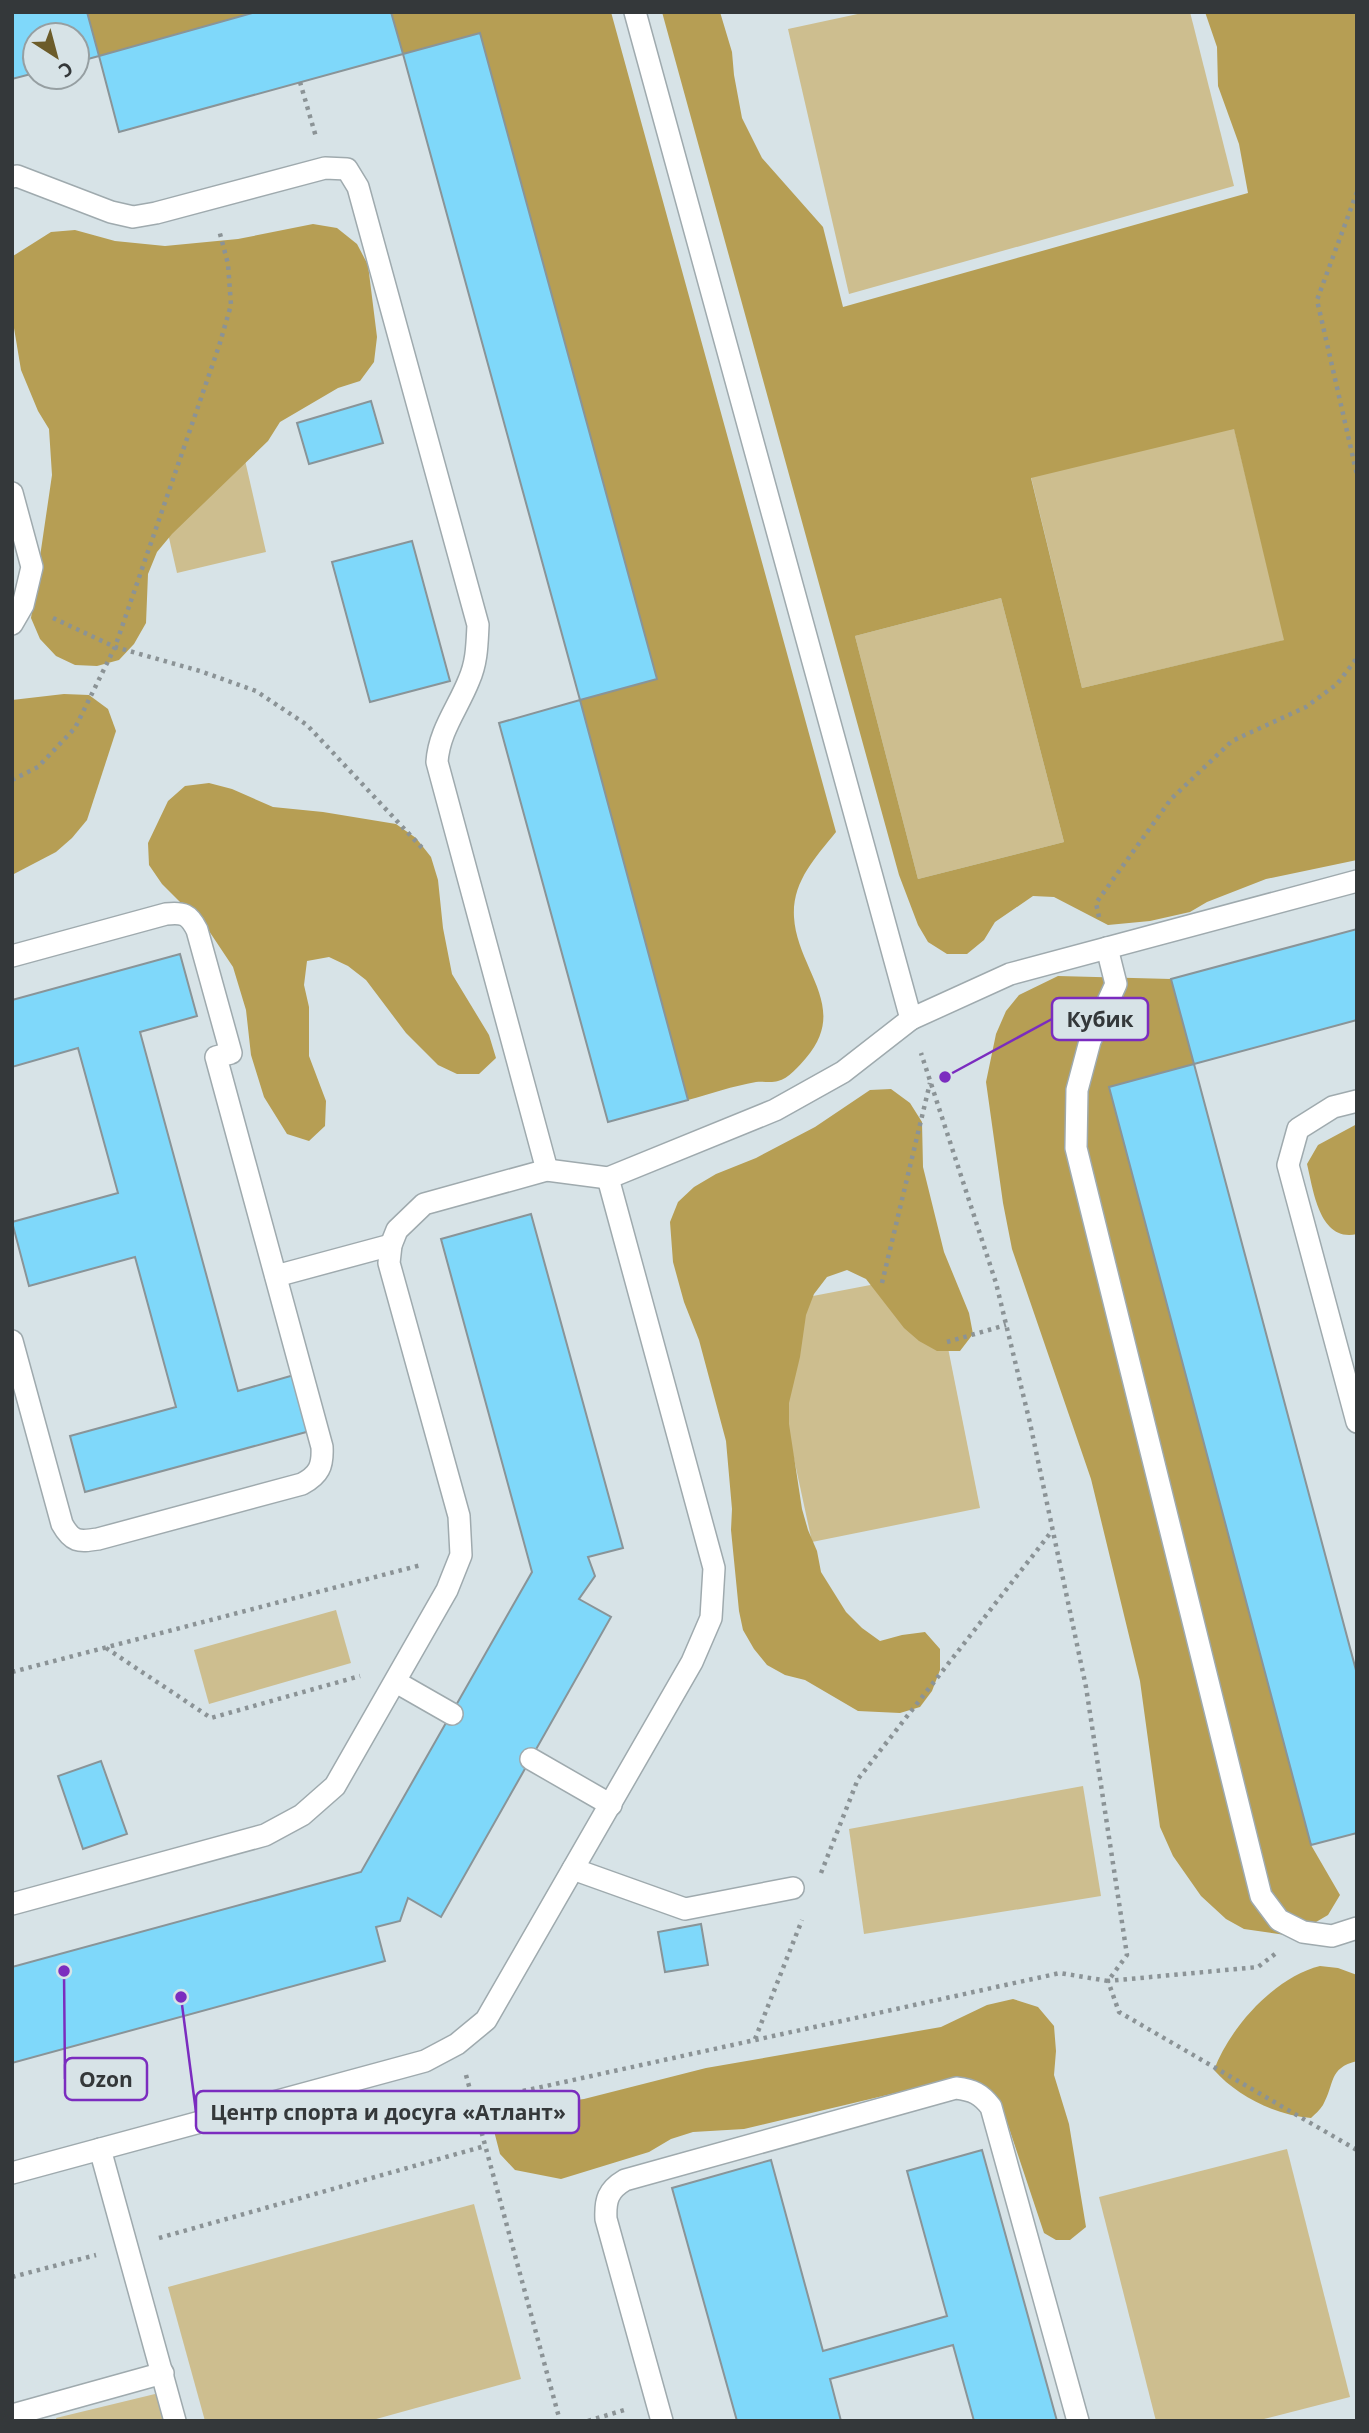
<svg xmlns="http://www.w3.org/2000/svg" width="1369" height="2433" viewBox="0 0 1369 2433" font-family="'Open Sans',sans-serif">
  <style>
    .green { fill: #cdbe8f }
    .forest { fill: #b69e54; fill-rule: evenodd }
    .building { fill: #7fd8fa; stroke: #899498; stroke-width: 2 }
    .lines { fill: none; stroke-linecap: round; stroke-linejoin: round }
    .lane-casing { stroke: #9faaae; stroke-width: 24 }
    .path { stroke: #8b9396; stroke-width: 4.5; stroke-dasharray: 3.5 5; stroke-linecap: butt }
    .lane { stroke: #fff; stroke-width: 21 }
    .leader { fill: none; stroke: #7b2cbf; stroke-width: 2.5 }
    .callout-dot { fill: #7b2cbf; stroke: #d7e3e7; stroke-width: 2.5 }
    .callout { fill: #d7e3e7; stroke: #7b2cbf; stroke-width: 2.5 }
    .callout-label { font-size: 21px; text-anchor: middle; font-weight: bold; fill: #34383a }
  </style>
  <rect width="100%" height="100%" fill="#d7e3e7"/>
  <g class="green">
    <polygon points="867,12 1190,12 1234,186 849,294 788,29"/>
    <polygon points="225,373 266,552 177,573 136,393"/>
    <polygon points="1234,428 1285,640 1082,688 1031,477"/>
    <polygon points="1001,598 1064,842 918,879 855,636"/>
    <polygon points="933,1273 980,1508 812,1542 761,1306"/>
    <polygon points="336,1610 351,1663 209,1704 194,1650"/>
    <polygon points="1083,1786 1101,1896 864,1934 849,1829"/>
    <polygon points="1287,2149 1350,2397 1256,2421 1156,2421 1099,2197"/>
    <polygon points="474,2204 521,2379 369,2421 205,2421 168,2287"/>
    <polygon points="155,2394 163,2399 172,2421 57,2421 56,2418"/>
  </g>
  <g class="forest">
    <polygon points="87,12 256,12 99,56"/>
    <path d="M391 12H611L836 832C815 858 792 882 794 917 797 970 850 1007 806 1058 799 1066 788 1079 778 1081 771 1083 763 1081 756 1082 733 1086 710 1094 688 1100L580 700 657 679 480 33 403 54Z"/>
    <path d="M662 12H720L732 52 734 75 742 118 762 158 823 227 843 307 1248 193 1239 144 1218 86 1217 47 1205 12H1357V860L1266 879 1207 902 1190 912 1150 921 1108 925 1054 897 1033 896 995 922 984 940 967 954H947L928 942 918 925 899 875ZM1234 429 1284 640 1082 688 1031 478ZM1001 598 1064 842 918 879 855 636Z"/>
    <polygon points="313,224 337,228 357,244 368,265 377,337 374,362 360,381 338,388 280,422 268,441 172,534 157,552 148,574 146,623 134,644 119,660 97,666 75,665 56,656 40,639 31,618 52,475 49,429 38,411 21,370 12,316 13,256 51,232 75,230 115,241 165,246 238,239"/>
    <polygon points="64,694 89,695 108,709 116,731 87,820 72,838 56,852 12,875 12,700"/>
    <polygon points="209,783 232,789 273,807 323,812 396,824 416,838 431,857 438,880 443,928 452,974 489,1035 496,1058 479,1074 457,1074 438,1065 406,1033 366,980 348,966 329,957 307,961 304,985 309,1007 309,1056 326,1101 325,1126 309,1141 287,1134 264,1097 251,1055 246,1010 233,967 209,931 162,884 149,865 148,843 168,801 185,786"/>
    <polygon points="1058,976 1171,979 1194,1064 1109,1087 1311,1845 1340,1895 1328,1915 1292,1936 1244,1929 1226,1919 1201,1896 1173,1856 1160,1827 1140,1681 1091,1479 1012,1249 1003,1203 986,1082 996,1034 1006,1011 1019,995"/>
    <polygon points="891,1089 910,1103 922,1122 923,1167 944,1252 969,1313 973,1334 960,1351 937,1351 919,1341 904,1328 866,1279 847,1270 827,1277 814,1294 806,1315 800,1357 789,1403 789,1424 802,1509 808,1530 817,1551 821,1572 846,1612 862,1628 880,1641 902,1635 925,1632 940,1649 940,1670 932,1691 920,1707 900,1713 858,1711 805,1680 785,1675 767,1665 754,1649 743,1630 739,1611 731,1530 732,1509 726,1441 699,1340 684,1302 673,1262 670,1222 678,1202 694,1187 716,1174 756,1158 815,1127 870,1090"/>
    <path d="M1357 1124V1234C1319 1243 1313 1188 1307 1164L1318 1145Z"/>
    <path d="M1320 1966 1338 1968 1357 1975V2061C1328 2068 1335 2084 1323 2105 1320 2110 1315 2114 1311 2118 1275 2115 1237 2096 1214 2070 1230 2027 1275 1977 1320 1966Z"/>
    <polygon points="1013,1999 1038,2007 1054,2026 1056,2051 1054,2075 1069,2124 1086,2227 1070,2240 1056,2240 1044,2233 1006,2119 994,2096 946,2081 744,2129 693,2132 671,2139 649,2152 561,2179 515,2170 500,2154 494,2131 506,2109 584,2099 706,2068 941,2027 987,2005"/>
  </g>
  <g class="building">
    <polygon points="12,12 87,12 99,56 77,62 77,35 35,35 35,73 12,79"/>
    <polygon points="256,12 391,12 403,54 119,132 99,56"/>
    <polygon points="480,33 657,679 580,700 403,54"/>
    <polygon points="371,401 383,443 309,464 297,423"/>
    <polygon points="412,541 450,681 370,702 332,562"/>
    <polygon points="580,700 688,1100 608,1122 499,723"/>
    <polygon points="1357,929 1357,1020 1194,1064 1171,979"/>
    <polygon points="180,954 197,1016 140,1032 238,1391 294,1375 310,1431 85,1492 70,1436 176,1407 135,1257 29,1286 12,1222 118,1193 78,1048 12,1067 12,1000"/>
    <polygon points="1194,1064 1357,1674 1357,1833 1311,1845 1109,1087"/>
    <polygon points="531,1214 623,1548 588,1557 595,1576 579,1599 611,1617 441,1917 408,1898 400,1921 376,1927 385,1961 12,2063 12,1967 361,1872 532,1572 441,1239"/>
    <polygon points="101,1761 127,1834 83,1849 58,1776"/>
    <polygon points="701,1924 708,1965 665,1972 658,1932"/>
    <polygon points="982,2150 1057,2421 974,2421 953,2345 830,2379 841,2421 737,2421 672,2188 771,2160 823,2351 947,2316 907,2171"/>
  </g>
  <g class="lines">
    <defs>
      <g id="lane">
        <path d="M12 177 17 176 111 212 133 217 156 213 325 168 347 169 358 187 478 625C477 644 477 662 469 680 458 708 439 731 437 762L547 1170"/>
        <polyline points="12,493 32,567 23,605 12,624"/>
        <polyline points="1107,948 1116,984 1090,1041 1077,1090 1076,1148 1261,1896 1279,1920 1303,1932 1332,1936 1357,1928"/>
        <path d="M12 956 166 914C183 912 189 914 197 930L231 1053 216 1057 322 1447C323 1466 319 1475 302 1484L98 1539C78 1542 72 1542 62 1524L12 1341"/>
        <polyline points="911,1019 1010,974 1357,881"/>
        <polyline points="1357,1101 1333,1107 1298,1129 1288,1165 1357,1422"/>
        <polyline points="276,1276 391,1245"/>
        <polyline points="396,1682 452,1714"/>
        <polyline points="531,1759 611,1805"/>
        <polyline points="573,1869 685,1909 793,1888"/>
        <polyline points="12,1904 265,1835 302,1815 335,1786 447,1590 461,1555 459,1516 389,1263 391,1245 397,1230 424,1204 547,1170 608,1178 775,1110 843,1072 911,1019 635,12"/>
        <polyline points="100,2149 175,2421"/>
        <polyline points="12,2173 425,2061 457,2044 486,2020 692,1662 711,1618 714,1568 608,1178"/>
        <polyline points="12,2415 163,2373"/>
        <path d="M662 2421 606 2219C605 2200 608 2190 625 2180L956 2088C973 2090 981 2094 991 2107L1078 2421"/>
      </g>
    </defs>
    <use href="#lane" class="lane-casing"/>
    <g class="path">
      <polyline points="300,82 316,137"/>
      <polyline points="1357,192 1317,300 1357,475"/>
      <polyline points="53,618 115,647 200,671 256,691 307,725 425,851"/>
      <polyline points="12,780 38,767 75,728 115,647 219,346 231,305 228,264 219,230"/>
      <polyline points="1099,917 1096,903 1171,799 1232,741 1306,707 1337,684 1357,658"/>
      <polyline points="882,1283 930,1083"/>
      <polyline points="947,1342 1006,1325"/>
      <polyline points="106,1648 211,1718 360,1676"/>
      <polyline points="12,1672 421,1565"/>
      <polyline points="821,1873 858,1779 1052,1531"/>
      <polyline points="1275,1954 1258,1967 1108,1981 1119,2012 1357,2150"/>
      <polyline points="755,2039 802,1920"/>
      <polyline points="466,2075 560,2421"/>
      <polyline points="473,2102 1060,1973 1108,1981 1127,1955 1086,1687 1030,1423 996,1283 921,1053"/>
      <polyline points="159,2238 485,2146"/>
      <polyline points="12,2277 96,2255"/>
      <polyline points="588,2421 624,2410"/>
    </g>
    <use href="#lane" class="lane"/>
  </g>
  <path class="leader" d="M945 1077L1052 1019M64 1971L65 2079M181 1997L196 2112"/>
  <g class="callout-dot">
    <circle cx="945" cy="1077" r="7"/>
    <circle cx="64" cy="1971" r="7"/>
    <circle cx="181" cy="1997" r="7"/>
  </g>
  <g class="callout">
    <rect x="1052" y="998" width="96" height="42" rx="7"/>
    <rect x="65" y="2058" width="82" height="42" rx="7"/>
    <rect x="196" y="2091" width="383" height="42" rx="7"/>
  </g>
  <g class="callout-label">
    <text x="1100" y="1027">Кубик</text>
    <text x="106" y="2087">Ozon</text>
    <text x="388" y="2120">Центр спорта и досуга «Атлант»</text>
  </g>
  <rect width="1369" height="2433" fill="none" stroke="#34383a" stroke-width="28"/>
  <g transform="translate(56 56) rotate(144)"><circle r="33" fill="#d7e3e7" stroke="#969fa2" stroke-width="2"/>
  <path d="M0-5L12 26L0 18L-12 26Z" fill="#6c5c2a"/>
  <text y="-10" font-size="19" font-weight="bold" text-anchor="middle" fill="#34383a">С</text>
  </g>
</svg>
